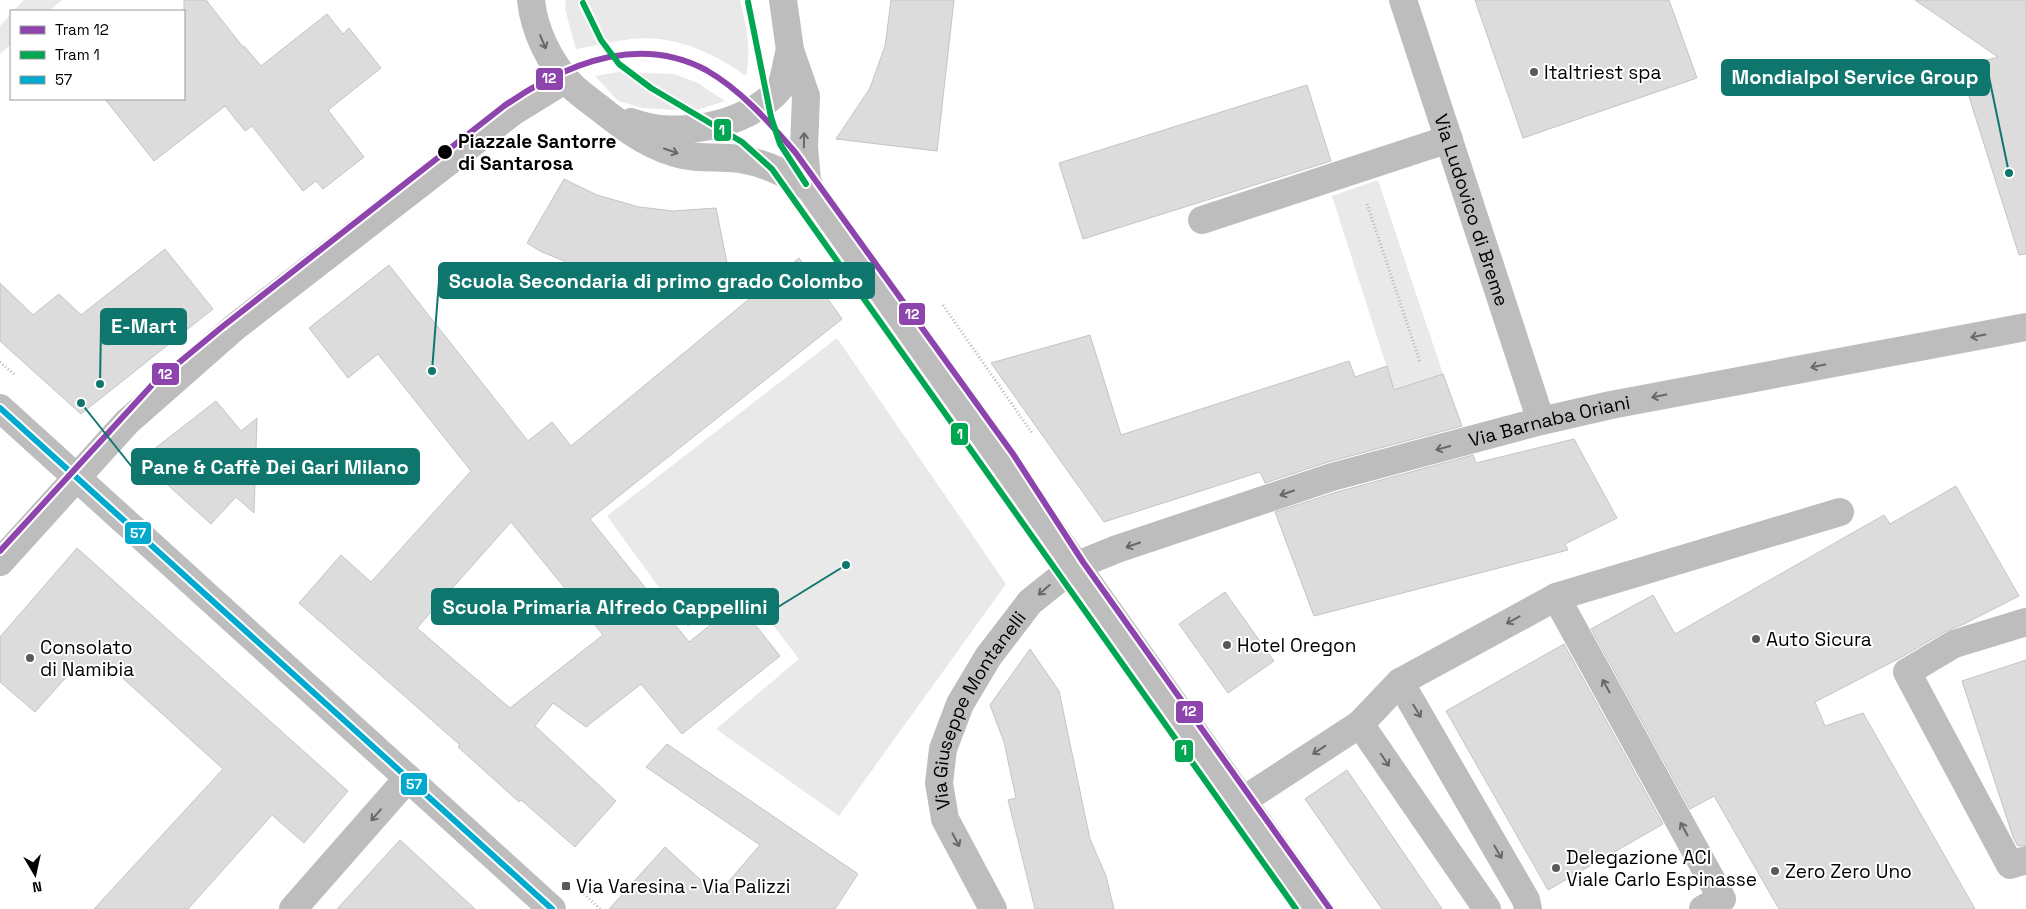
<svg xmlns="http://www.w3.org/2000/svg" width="2026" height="909" viewBox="0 0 2026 909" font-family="'Space Grotesk',sans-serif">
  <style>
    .green { fill: #e9e9e9 }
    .building { fill: #dcdcdc; stroke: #c4c4c4; fill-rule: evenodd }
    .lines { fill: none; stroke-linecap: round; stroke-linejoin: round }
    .path { stroke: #b8b8b8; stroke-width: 3; stroke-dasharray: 1 2.5; stroke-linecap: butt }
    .minor { stroke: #bdbdbd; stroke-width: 28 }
    .bus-1-casing { stroke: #fff; stroke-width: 10 }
    .bus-1 { stroke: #00a9ce; stroke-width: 6 }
    .tram-1-casing { stroke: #fff; stroke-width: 10 }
    .tram-2-casing { stroke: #fff; stroke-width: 10 }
    .tram-1 { stroke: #8e44ad; stroke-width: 6 }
    .tram-2 { stroke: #00a651; stroke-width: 6 }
    .oneway { stroke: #686868 }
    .poi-dot { fill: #595959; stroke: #fff; stroke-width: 2 }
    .stop-dot { fill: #000; stroke: #fff; stroke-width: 2 }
    .labels { text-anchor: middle; stroke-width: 4; stroke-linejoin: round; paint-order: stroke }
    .poi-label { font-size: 19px; fill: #000; stroke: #fff; text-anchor: start }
    .stop-label { font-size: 19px; font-weight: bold; fill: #000; stroke: #fff; text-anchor: start }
    .street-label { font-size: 19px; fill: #000; stroke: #fff }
    .leader { fill: none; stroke: #0f766e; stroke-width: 2 }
    .callout-dot { fill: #0f766e; stroke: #fff; stroke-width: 2 }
    .callout { fill: #0f766e; stroke: #0f766e; stroke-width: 2 }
    .callout-label { font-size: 20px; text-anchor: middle; font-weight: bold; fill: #fff }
    .line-badge { stroke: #fff; stroke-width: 2 }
    .badge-label { font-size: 14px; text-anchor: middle; font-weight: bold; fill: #fff }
  </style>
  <rect width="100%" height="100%" fill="#fff"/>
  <g class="green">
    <polygon points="24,0 62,0 49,11 13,11"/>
    <path d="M566 0H740C746 26 752 49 746 76 714 53 673 34 632 39 613 41 594 46 576 49L565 9Z"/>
    <polygon points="11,14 11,44 0,54 0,26"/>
    <polygon points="618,72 674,74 698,83 725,101 694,111 643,108 618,101 595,76"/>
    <polygon points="1378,180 1443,374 1394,390 1332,196"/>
    <polygon points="837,338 1006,584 839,816 716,729 799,659 745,589 688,627 607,516"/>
  </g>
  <g class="building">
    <polygon points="184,0 206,0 243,47 244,46 261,66 327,14 343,34 349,28 381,68 328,110 364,157 323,189 316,181 303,191 252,126 245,131 225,106 154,161 105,99 184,99"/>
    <polygon points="891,0 954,0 937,151 836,139 870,88 885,46"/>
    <polygon points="1475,0 1669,0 1697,78 1523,138"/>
    <polygon points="1915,0 2026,0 2026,254 2019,255 1960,68 1998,57"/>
    <polygon points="1307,85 1331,161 1083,239 1059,163"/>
    <polygon points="564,179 597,195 639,207 673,211 716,208 731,283 649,284 647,293 600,284 602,277 540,251 527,243"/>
    <polygon points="165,249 213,309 81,414 0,341 0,283 33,315 59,294 81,315"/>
    <path d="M799 258 842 319 590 519 689 642 738 603 780 656 682 734 641 684 586 727 553 703 535 726 616 801 575 847 521 800 519 802 458 747 460 745 299 603 341 555 371 582 471 471 378 354 348 378 309 328 389 265 528 441 552 422 571 446ZM511 522 603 635 510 708 417 628Z"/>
    <polygon points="1090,335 1121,435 1349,361 1355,377 1387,366 1394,390 1443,374 1462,426 1328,462 1265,483 1260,472 1104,522 991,363"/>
    <polygon points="216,401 241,431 257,418 254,513 236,497 211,524 140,460"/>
    <polygon points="1574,439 1617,518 1565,544 1568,550 1314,616 1275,512 1337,492 1473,455 1476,463"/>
    <polygon points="1956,486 2019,596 1964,624 1946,631 1900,658 1815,702 1825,726 1863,713 1975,909 1779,909 1714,796 1690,809 1591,629 1653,595 1675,634 1884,515 1890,524"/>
    <polygon points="77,548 348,791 304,843 272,815 188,909 94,909 223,769 104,661 90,676 77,665 35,712 0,682 0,637"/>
    <polygon points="1225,592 1274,661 1228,693 1179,624"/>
    <polygon points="1564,644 1663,824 1548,890 1446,711"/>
    <polygon points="1030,649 1059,691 1090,839 1106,876 1114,909 1035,909 1008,800 1016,798 1004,742 990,705"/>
    <polygon points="2026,660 2026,845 2018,846 2013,837 1962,681"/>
    <polygon points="667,744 858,874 835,909 609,909 665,847 717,895 760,845 646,767"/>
    <polygon points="1347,770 1442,909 1382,909 1305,799"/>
    <polygon points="400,840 475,909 337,909"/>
  </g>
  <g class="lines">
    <g class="path">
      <polyline points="1367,204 1420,362"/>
      <polyline points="943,305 1032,433"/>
      <polyline points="0,362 15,375"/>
      <polyline points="584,894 600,909"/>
    </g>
    <g class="minor">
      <path d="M531 0C534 31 550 63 571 85 582 96 595 104 607 114 630 132 654 149 683 155 702 159 721 156 740 159 764 163 790 175 810 188"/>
      <polyline points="783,0 790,50 806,96 804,147 807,180 811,190 1319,909"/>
      <path id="s1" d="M1403 0 1541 421"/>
      <path d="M631 122C674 139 746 127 778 90 784 84 787 59 790 50"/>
      <polyline points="1202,220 1449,139"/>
      <polyline points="0,408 552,909"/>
      <polyline points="0,562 127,422 235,327 514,111 566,79"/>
      <polyline points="1556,597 1722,899 1703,909"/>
      <polyline points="2026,622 1954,644 1907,672 2010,865 2026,860"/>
      <polyline points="1400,682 1360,724 1487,909"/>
      <polyline points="1242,801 1360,724"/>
      <polyline points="293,909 408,778"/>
      <path id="s2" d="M993 909 945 819 939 783 943 749 960 704 988 657 1030 602 1075 566 1117 549 1332 477 1541 421 1611 405 2026 327"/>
      <polyline points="1528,909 1526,900 1400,682 1556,597 1840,512"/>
    </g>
    <defs>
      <polyline id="bus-1" points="0,408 552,909"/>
    </defs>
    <use href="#bus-1" class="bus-1-casing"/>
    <use href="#bus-1" class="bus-1"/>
    <defs>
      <path id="tram-1" d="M0 551 153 384 222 327 504 106C563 65 637 33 706 70 741 90 769 122 795 152L1013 454 1083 562 1330 909"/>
      <g id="tram-2">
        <polyline points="748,2 771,117 780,144 806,184"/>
        <polyline points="583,3 601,40 619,64 651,88 742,142 772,169 1296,909"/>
      </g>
    </defs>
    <use href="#tram-1" class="tram-1-casing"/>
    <use href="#tram-2" class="tram-2-casing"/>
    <use href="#tram-1" class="tram-1"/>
    <use href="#tram-2" class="tram-2"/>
  </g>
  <defs><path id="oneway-shaft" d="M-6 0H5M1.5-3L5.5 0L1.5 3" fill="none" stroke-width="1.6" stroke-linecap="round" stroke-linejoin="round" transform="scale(1.25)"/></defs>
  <g class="oneway">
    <use href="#oneway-shaft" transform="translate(543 42) rotate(67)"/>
    <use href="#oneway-shaft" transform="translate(804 140) rotate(-89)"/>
    <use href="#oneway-shaft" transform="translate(671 151) rotate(19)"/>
    <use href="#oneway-shaft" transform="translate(1978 336) rotate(169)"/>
    <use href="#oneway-shaft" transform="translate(1818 366) rotate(169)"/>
    <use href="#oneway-shaft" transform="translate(1659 396) rotate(169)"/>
    <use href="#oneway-shaft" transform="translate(1443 448) rotate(165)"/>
    <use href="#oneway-shaft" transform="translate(1287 493) rotate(161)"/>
    <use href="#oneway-shaft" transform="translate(1133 545) rotate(161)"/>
    <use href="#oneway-shaft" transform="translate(1044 590) rotate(139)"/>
    <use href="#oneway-shaft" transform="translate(1513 620) rotate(151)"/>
    <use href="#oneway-shaft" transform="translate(1606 686) rotate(-119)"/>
    <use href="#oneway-shaft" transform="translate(1417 711) rotate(59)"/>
    <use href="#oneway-shaft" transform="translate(1319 750) rotate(147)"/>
    <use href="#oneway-shaft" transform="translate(1385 760) rotate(56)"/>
    <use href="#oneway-shaft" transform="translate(376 815) rotate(131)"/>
    <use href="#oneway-shaft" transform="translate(1684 829) rotate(-119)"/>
    <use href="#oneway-shaft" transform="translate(956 840) rotate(62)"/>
    <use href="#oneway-shaft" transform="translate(1498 852) rotate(60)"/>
  </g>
  <g class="poi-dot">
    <circle cx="1534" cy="72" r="5"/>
    <circle cx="1756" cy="639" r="5"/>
    <circle cx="1227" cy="645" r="5"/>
    <circle cx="30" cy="658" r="5"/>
    <circle cx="1556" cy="868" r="5"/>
    <circle cx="1775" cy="871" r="5"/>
    <rect x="561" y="881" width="10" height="10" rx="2.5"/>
  </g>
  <circle class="stop-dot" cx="445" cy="152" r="8"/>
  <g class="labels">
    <g class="poi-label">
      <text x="1544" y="79">Italtriest spa</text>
      <text x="1766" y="646">Auto Sicura</text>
      <text x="1237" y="652">Hotel Oregon</text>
      <text x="40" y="654">Consolato<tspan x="40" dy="22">di Namibia</tspan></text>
      <text x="1566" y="864">Delegazione ACI<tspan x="1566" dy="22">Viale Carlo Espinasse</tspan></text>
      <text x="1785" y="878">Zero Zero Uno</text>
      <text x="576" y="893">Via Varesina - Via Palizzi</text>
    </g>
    <g class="stop-label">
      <text x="458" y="148">Piazzale Santorre<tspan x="458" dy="22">di Santarosa</tspan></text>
    </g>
    <g class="street-label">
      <text dy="7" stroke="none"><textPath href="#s1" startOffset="221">Via Ludovico di Breme</textPath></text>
      <text dy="7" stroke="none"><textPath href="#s2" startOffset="899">Via Barnaba Oriani</textPath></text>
      <text dy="7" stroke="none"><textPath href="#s2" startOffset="221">Via Giuseppe Montanelli</textPath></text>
    </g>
  </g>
  <path class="leader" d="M2009 173L1989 77M432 371L439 281M100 384L101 326M81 403L132 467M846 565L778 607"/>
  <g class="callout-dot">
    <circle cx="2009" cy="173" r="5"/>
    <circle cx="432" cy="371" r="5"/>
    <circle cx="100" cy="384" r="5"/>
    <circle cx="81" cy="403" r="5"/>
    <circle cx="846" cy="565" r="5"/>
  </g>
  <g class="callout">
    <rect x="1722" y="60" width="267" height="35" rx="5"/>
    <rect x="439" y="263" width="435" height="35" rx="5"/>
    <rect x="101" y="309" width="85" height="35" rx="5"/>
    <rect x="132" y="449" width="287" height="35" rx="5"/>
    <rect x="432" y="589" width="346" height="35" rx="5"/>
  </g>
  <g class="callout-label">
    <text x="1855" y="84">Mondialpol Service Group</text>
    <text x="656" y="288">Scuola Secondaria di primo grado Colombo</text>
    <text x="144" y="333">E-Mart</text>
    <text x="275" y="474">Pane &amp; Caffè Dei Gari Milano</text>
    <text x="605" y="614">Scuola Primaria Alfredo Cappellini</text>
  </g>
  <g class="line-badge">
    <rect x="535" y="67" width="29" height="24" rx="5" fill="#8e44ad"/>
    <rect x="713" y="118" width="19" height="24" rx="5" fill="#00a651"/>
    <rect x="898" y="302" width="28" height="24" rx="5" fill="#8e44ad"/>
    <rect x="151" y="362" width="29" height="24" rx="5" fill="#8e44ad"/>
    <rect x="950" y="422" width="19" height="24" rx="5" fill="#00a651"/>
    <rect x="124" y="521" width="28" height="24" rx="5" fill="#00a9ce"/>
    <rect x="1175" y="700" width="29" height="24" rx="5" fill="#8e44ad"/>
    <rect x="1174" y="739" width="20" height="24" rx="5" fill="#00a651"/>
    <rect x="400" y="772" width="28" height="24" rx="5" fill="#00a9ce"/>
  </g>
  <g class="badge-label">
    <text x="549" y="83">12</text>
    <text x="722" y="135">1</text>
    <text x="912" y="319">12</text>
    <text x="165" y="379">12</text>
    <text x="960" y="439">1</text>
    <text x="138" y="538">57</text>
    <text x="1189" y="716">12</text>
    <text x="1184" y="755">1</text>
    <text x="414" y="789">57</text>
  </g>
  <rect x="10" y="10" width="175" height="90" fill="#ffffff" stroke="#999999"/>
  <rect x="20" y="26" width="25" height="8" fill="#8e44ad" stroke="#999999"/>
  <text x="55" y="35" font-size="15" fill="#000000">Tram 12</text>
  <rect x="20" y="51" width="25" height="8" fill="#00a651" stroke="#999999"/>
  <text x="55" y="60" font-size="15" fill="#000000">Tram 1</text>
  <rect x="20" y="76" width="25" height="8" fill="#00a9ce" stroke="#999999"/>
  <text x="55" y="85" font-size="15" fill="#000000">57</text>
  <g transform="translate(35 874) rotate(171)" stroke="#ffffff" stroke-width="4" paint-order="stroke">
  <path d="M0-4L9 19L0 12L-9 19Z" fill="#000000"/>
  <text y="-8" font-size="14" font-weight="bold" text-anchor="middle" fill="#000000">N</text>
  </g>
</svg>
